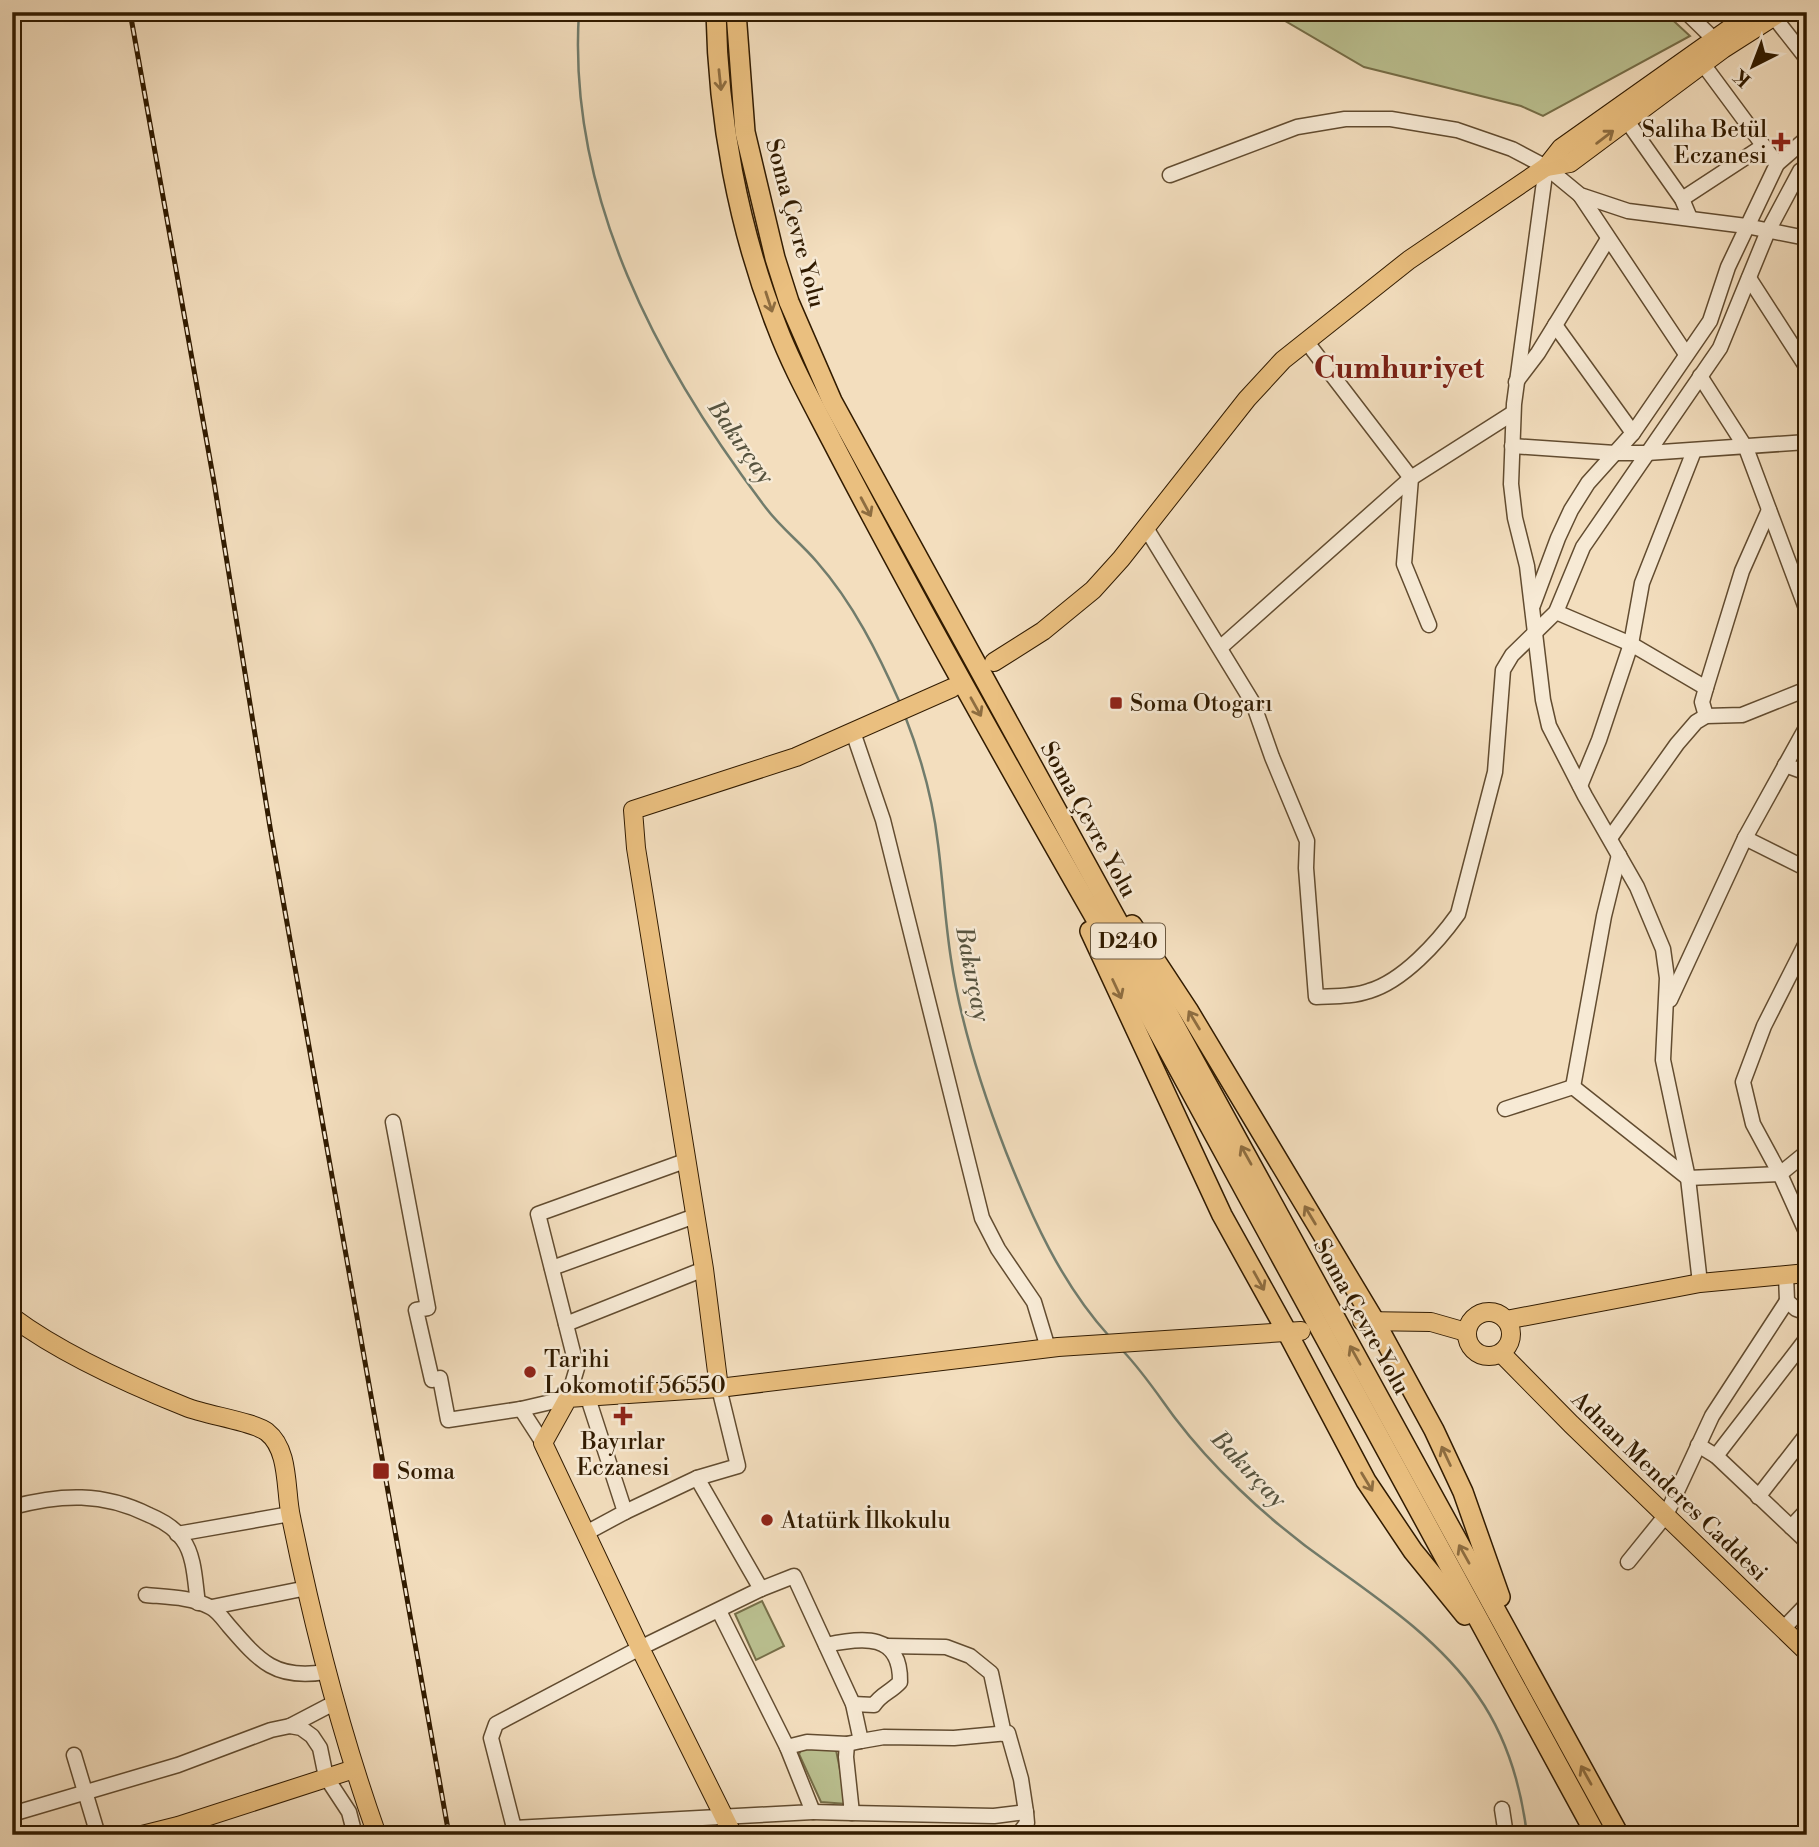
<svg xmlns="http://www.w3.org/2000/svg" width="1819" height="1847" viewBox="0 0 1819 1847" font-family="'Libre Bodoni',serif">
  <style>
    .green { fill: #bbc191; stroke: #766e48; stroke-width: 2 }
    .lines { fill: none; stroke-linecap: round; stroke-linejoin: round }
    .stream { stroke: #717c6c; stroke-width: 2.5 }
    .minor-casing { stroke: #624c30; stroke-width: 17 }
    .major-casing { stroke: #311b00; stroke-width: 20 }
    .highway-casing { stroke: #311b00; stroke-width: 22 }
    .minor { stroke: #f7ead5; stroke-width: 14 }
    .major { stroke: #eabf7f; stroke-width: 18 }
    .highway { stroke: #eabf7f; stroke-width: 19 }
    .rail-casing { stroke: #311b00; stroke-width: 5 }
    .rail { stroke: #f7ead5; stroke-width: 2.5; stroke-dasharray: 8; stroke-linecap: butt }
    .oneway { stroke: #8e6d40 }
    .poi-dot { fill: #8f2418; stroke: #f7ead5; stroke-width: 2.5 }
    .labels { text-anchor: middle; stroke-width: 5; stroke-linejoin: round; paint-order: stroke }
    .shield { fill: #f7ead5; stroke: #6c5940; stroke-width: 2 }
    .shield-label { font-size: 21px; font-weight: bold; fill: #311b00 }
    .poi-label { font-size: 23px; fill: #311b00; stroke: #f7ead5; text-anchor: start }
    .street-label { font-size: 23px; fill: #311b00; stroke: #f7ead5 }
    .water-label { font-size: 24px; font-style: italic; fill: #56533f; stroke: #f7ead5 }
    .district-label { font-size: 30px; font-weight: bold; fill: #7a1f14; stroke: #f7ead5 }
  </style>
  <rect width="100%" height="100%" fill="#f3debe"/>
  <filter id="stains"><feTurbulence type="fractalNoise" baseFrequency=".00286" numOctaves="4"/><feColorMatrix values="0 0 0 0 .2 0 0 0 0 .09 0 0 0 0 .02 0 0 0 .5 -.17"/></filter>
  <radialGradient id="worn" r=".72"><stop offset=".6" stop-color="#630" stop-opacity="0"/><stop offset="1" stop-color="#630" stop-opacity=".3"/></radialGradient>
  <g class="green">
    <polygon points="1270,12 1664,12 1690,36 1543,116 1521,106 1364,67"/>
    <polygon points="762,1601 784,1646 756,1660 735,1614"/>
    <polygon points="803,1747 836,1750 847,1804 821,1802 799,1754"/>
  </g>
  <g class="lines">
    <g class="stream">
      <path d="M579 12C567 196 658 366 766 508 781 528 801 543 817 562 853 603 878 653 900 703"/>
      <path d="M905 716C921 757 933 800 938 844 943 882 945 921 951 959 961 1026 982 1090 1006 1152 1032 1218 1061 1283 1109 1336"/>
      <path d="M1123 1351C1143 1372 1158 1395 1175 1418 1194 1443 1216 1467 1239 1489 1268 1517 1300 1543 1333 1566 1385 1603 1442 1643 1478 1696 1506 1736 1521 1786 1527 1835"/>
    </g>
    <defs>
      <g id="minor">
        <polyline points="1686,12 1720,45"/>
        <polyline points="1774,17 1807,59"/>
        <polyline points="1703,64 1777,164"/>
        <polyline points="1627,121 1682,199 1690,218"/>
        <polyline points="1546,167 1514,404 1511,484 1515,518 1527,566 1543,700 1549,726 1585,796 1637,887 1663,949 1667,978 1663,1060 1688,1178 1700,1283"/>
        <polyline points="1170,175 1297,127 1345,119 1391,119 1457,130 1512,149 1546,167 1580,195 1628,211 1746,226 1801,237 1807,241"/>
        <polyline points="1580,195 1686,354"/>
        <polyline points="1682,199 1763,146"/>
        <polyline points="1749,278 1807,368"/>
        <polyline points="1555,325 1633,433"/>
        <polyline points="1306,341 1411,478 1404,564 1429,625"/>
        <polyline points="1700,376 1746,448 1807,611"/>
        <polyline points="1516,382 1538,353 1608,239"/>
        <polyline points="1512,446 1615,453 1647,453 1807,442"/>
        <path d="M1146 528 1253 703 1272 757 1307 841 1306 868 1316 997C1333 996 1352 997 1369 991 1403 981 1438 942 1458 914L1495 772 1503 670 1512 655 1556 612 1583 547 1720 348 1768 231 1800 171 1807 166"/>
        <polyline points="1533,605 1558,538 1571,510 1588,483 1633,433 1710,321 1728,267 1777,164 1807,138"/>
        <polyline points="1556,612 1631,644 1706,688"/>
        <polyline points="1221,647 1411,478 1513,413"/>
        <polyline points="1706,716 1702,702 1706,688 1742,571 1769,510"/>
        <polyline points="853,732 883,820 982,1218 998,1249 1034,1302 1048,1348"/>
        <polyline points="1785,765 1807,773"/>
        <polyline points="1580,786 1599,740 1631,644 1642,583 1694,451"/>
        <polyline points="1610,838 1677,744 1696,722 1706,716 1742,715 1807,689"/>
        <polyline points="1745,838 1807,869"/>
        <polyline points="1807,941 1764,1026 1743,1082 1753,1124 1780,1174 1807,1234"/>
        <polyline points="1670,1000 1745,838 1807,726"/>
        <polyline points="1573,1087 1604,916 1619,855"/>
        <polyline points="1505,1109 1573,1087 1688,1178 1780,1174 1807,1152"/>
        <polyline points="393,1122 428,1308 416,1310 432,1380 440,1378 448,1420 521,1409"/>
        <polyline points="552,1268 695,1216"/>
        <polyline points="1786,1275 1787,1301 1796,1309 1807,1313"/>
        <polyline points="566,1324 704,1269"/>
        <polyline points="543,1443 521,1409 568,1398 577,1368 538,1214 685,1161"/>
        <polyline points="1698,1445 1716,1456 1807,1542"/>
        <polyline points="1716,1456 1807,1338"/>
        <polyline points="697,1478 761,1589 640,1648 496,1724 491,1738 514,1828 813,1812 787,1747"/>
        <polyline points="1758,1497 1807,1434"/>
        <path d="M12 1507C61 1494 103 1492 149 1515 161 1520 176 1529 183 1540 195 1556 195 1584 198 1603"/>
        <polyline points="625,1512 697,1478 738,1466 719,1388"/>
        <polyline points="1791,1527 1807,1510"/>
        <polyline points="586,1533 625,1512 588,1398"/>
        <polyline points="177,1534 290,1514"/>
        <polyline points="1628,1562 1666,1515 1712,1416 1787,1301"/>
        <path d="M146 1595C168 1597 191 1597 210 1607 217 1610 224 1620 229 1626 260 1662 276 1680 325 1672"/>
        <polyline points="212,1607 307,1588"/>
        <polyline points="719,1611 787,1747 807,1742 847,1744 861,1741 853,1704 794,1576 761,1589"/>
        <polyline points="1783,1629 1807,1604"/>
        <path d="M826 1645C863 1637 901 1633 900 1682 891 1692 881 1694 874 1705L853 1704"/>
        <polyline points="887,1646 946,1647 970,1656 991,1673 1004,1734"/>
        <polyline points="290,1726 334,1703"/>
        <polyline points="74,1755 98,1835"/>
        <polyline points="1502,1809 1506,1835"/>
        <polyline points="813,1812 852,1813 846,1757 847,1744"/>
        <polyline points="852,1813 994,1816 1026,1812 1021,1779 1008,1733 954,1738 884,1737 861,1741"/>
        <polyline points="12,1814 178,1765 271,1730 290,1726 301,1728 312,1736 320,1748 326,1777 349,1812 355,1835"/>
        <polyline points="1018,1835 1027,1823 1026,1812"/>
      </g>
      <g id="major">
        <polyline points="1546,167 1570,163 1723,49 1781,12"/>
        <polyline points="994,662 1043,631 1093,590 1121,559 1247,399 1283,360 1409,260 1546,167 1561,148 1753,12"/>
        <circle cx="1489" cy="1334" r="22"/>
        <path d="M12 1317C59 1352 131 1385 186 1407 205 1415 255 1422 267 1432 290 1450 285 1491 291 1517 313 1625 340 1731 377 1835"/>
        <polyline points="1506,1320 1700,1283 1807,1273"/>
        <polyline points="1362,1321 1431,1322 1466,1332"/>
        <polyline points="1501,1353 1571,1424 1807,1652"/>
        <polyline points="719,1388 704,1269 636,848 633,810 796,757 952,688"/>
        <polyline points="142,1835 178,1826 354,1769"/>
        <polyline points="733,1835 640,1648 543,1443 568,1398 719,1388 1058,1347 1301,1331"/>
      </g>
      <g id="highway">
        <path d="M716 12C718 118 738 228 777 327 792 367 813 404 832 441 862 499 893 556 924 613 987 728 1051 841 1116 954L1596 1835"/>
        <polyline points="736,12 745,132 775,258 789,302 832,401 1619,1835"/>
        <polyline points="1132,925 1188,1010 1374,1320 1434,1430 1463,1492 1500,1597"/>
        <polyline points="1090,931 1222,1215 1287,1332 1366,1481 1413,1551 1465,1615"/>
      </g>
    </defs>
    <use href="#minor" class="minor-casing"/>
    <use href="#major" class="major-casing"/>
    <use href="#highway" class="highway-casing"/>
    <use href="#minor" class="minor"/>
    <use href="#major" class="major"/>
    <use href="#highway" class="highway"/>
    <defs>
      <polyline id="rail" points="130,12 214,482 270,827 449,1835"/>
    </defs>
    <use href="#rail" class="rail-casing"/>
    <use href="#rail" class="rail"/>
  </g>
  <defs><path id="oneway-shaft" d="M-6 0H5M1.5-3L5.5 0L1.5 3" fill="none" stroke-width="1.6" stroke-linecap="round" stroke-linejoin="round" transform="scale(1.75)"/></defs>
  <g class="oneway">
    <use href="#oneway-shaft" transform="translate(720 80) rotate(84)"/>
    <use href="#oneway-shaft" transform="translate(1605 137) rotate(-37)"/>
    <use href="#oneway-shaft" transform="translate(769 302) rotate(72)"/>
    <use href="#oneway-shaft" transform="translate(866 507) rotate(62)"/>
    <use href="#oneway-shaft" transform="translate(976 707) rotate(61)"/>
    <use href="#oneway-shaft" transform="translate(1117 989) rotate(65)"/>
    <use href="#oneway-shaft" transform="translate(1194 1020) rotate(-121)"/>
    <use href="#oneway-shaft" transform="translate(1246 1155) rotate(-119)"/>
    <use href="#oneway-shaft" transform="translate(1310 1215) rotate(-121)"/>
    <use href="#oneway-shaft" transform="translate(1259 1281) rotate(61)"/>
    <use href="#oneway-shaft" transform="translate(1355 1355) rotate(-119)"/>
    <use href="#oneway-shaft" transform="translate(1446 1456) rotate(-115)"/>
    <use href="#oneway-shaft" transform="translate(1367 1482) rotate(59)"/>
    <use href="#oneway-shaft" transform="translate(1464 1554) rotate(-119)"/>
    <use href="#oneway-shaft" transform="translate(1586 1775) rotate(-119)"/>
  </g>
  <g class="poi-dot">
    <path d="M1777.5 131.5h7v7h7v7h-7v7h-7v-7h-7v-7h7z"/>
    <rect x="1109" y="696" width="14" height="14" rx="3.5"/>
    <circle cx="530" cy="1372" r="7"/>
    <path d="M619.5 1405.5h7v7h7v7h-7v7h-7v-7h-7v-7h7z"/>
    <rect x="372" y="1462" width="18" height="18" rx="3.5"/>
    <circle cx="767" cy="1520" r="7"/>
  </g>
  <g class="labels">
    <rect class="shield" x="1091" y="923.5" width="74" height="35" rx="5"/>
    <g class="shield-label">
      <text x="1128" y="948">D240</text>
    </g>
    <g class="poi-label">
      <text x="1767" y="137" text-anchor="end">Saliha Betül<tspan x="1767" dy="26">Eczanesi</tspan></text>
      <text x="1130" y="711">Soma Otogarı</text>
      <text x="544" y="1367">Tarihi<tspan x="544" dy="26">Lokomotif 56550</tspan></text>
      <text x="623" y="1449" text-anchor="middle">Bayırlar<tspan x="623" dy="26">Eczanesi</tspan></text>
      <text x="397" y="1479">Soma</text>
      <text x="781" y="1528">Atatürk İlkokulu</text>
    </g>
    <g class="street-label">
      <text transform="translate(796 223) rotate(75)" y="8">Soma Çevre Yolu</text>
      <text transform="translate(1089 819) rotate(61)" y="8">Soma Çevre Yolu</text>
      <text transform="translate(1362 1316) rotate(61)" y="8">Soma Çevre Yolu</text>
      <text transform="translate(1670 1486) rotate(44)" y="8">Adnan Menderes Caddesi</text>
    </g>
    <g class="water-label">
      <text transform="translate(741 442) rotate(55)" y="8">Bakırçay</text>
      <text transform="translate(973 974) rotate(79)" y="8">Bakırçay</text>
      <text transform="translate(1249 1469) rotate(46)" y="8">Bakırçay</text>
    </g>
    <g class="district-label">
      <text x="1399" y="378">Cumhuriyet</text>
    </g>
  </g>
  <rect width="1819" height="1847" fill="none" stroke="#f3debe" stroke-width="42"/>
  <rect x="14" y="14" width="1791" height="1819" fill="none" stroke="#311b00" stroke-width="3.5"/>
  <rect x="21" y="21" width="1777" height="1805" fill="none" stroke="#311b00" stroke-width="2"/>
  <g transform="translate(1753 66) rotate(222)" stroke="#f7ead5" stroke-width="5" paint-order="stroke">
  <path d="M0-5L12 26L0 18L-12 26Z" fill="#311b00"/>
  <text y="-10" font-size="19" font-weight="bold" text-anchor="middle" fill="#311b00">K</text>
  </g>
  <rect width="100%" height="100%" filter="url(#stains)"/>
  <rect width="100%" height="100%" fill="url(#worn)"/>
</svg>
